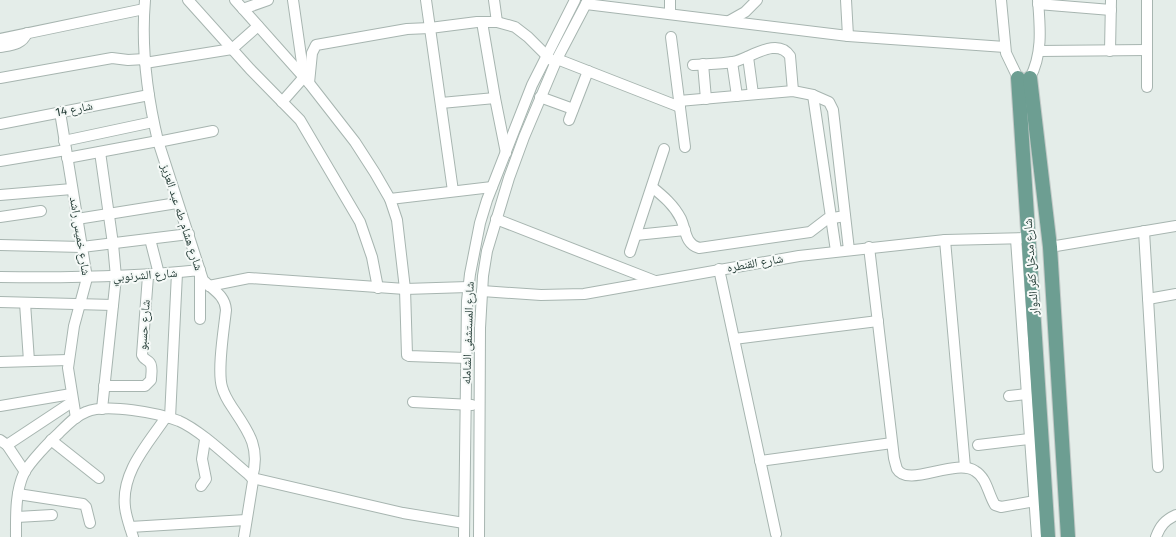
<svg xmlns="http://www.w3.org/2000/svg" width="1176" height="537" viewBox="0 0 1176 537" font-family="'Fira Sans','Noto Naskh Arabic',sans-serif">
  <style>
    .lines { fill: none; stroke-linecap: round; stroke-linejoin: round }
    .minor-casing { stroke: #a7b5b0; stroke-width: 12 }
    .major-casing { stroke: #c2c9c7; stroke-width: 16 }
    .minor { stroke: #fff; stroke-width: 10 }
    .major { stroke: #6d9e92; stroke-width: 14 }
    .labels { text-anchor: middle; stroke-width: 4; stroke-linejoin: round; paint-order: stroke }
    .street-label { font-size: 12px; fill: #253d37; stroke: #f5f9f7 }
  </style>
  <rect width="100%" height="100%" fill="#e4ede9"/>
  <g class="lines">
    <defs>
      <g id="minor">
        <path d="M145 0C141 47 147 95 158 141L203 280C213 290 225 295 226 310 224 329 217 370 222 387 224 394 228 401 232 407 248 431 261 447 252 478L403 513 464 523"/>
        <polyline points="188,0 250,69 300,120 360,222 372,257 378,288"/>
        <polyline points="235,0 309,83 355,142 375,173 390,199 397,220 405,289 407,355 409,356 467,358"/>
        <polyline points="426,0 453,191"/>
        <polyline points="494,0 497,22"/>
        <polyline points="846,0 848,36"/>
        <polyline points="1001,0 1006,53 1018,78"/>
        <polyline points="1147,0 1147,87"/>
        <polyline points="586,4 848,36 1005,47"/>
        <polyline points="1038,4 1111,10"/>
        <polyline points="243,9 268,0"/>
        <polyline points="670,14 670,0"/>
        <polyline points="729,21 745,12 757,0"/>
        <polyline points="482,22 495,98 506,153"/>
        <polyline points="671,37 685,147"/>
        <polyline points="0,39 144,9"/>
        <path d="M0 47C11 45 22 45 27 33"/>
        <polyline points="1039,51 1147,50"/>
        <polyline points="1110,51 1111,0"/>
        <polyline points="748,57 753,94"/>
        <polyline points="557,59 680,107"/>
        <polyline points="732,62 737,96"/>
        <polyline points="145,63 232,49 258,26"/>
        <polyline points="703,64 706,99"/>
        <path d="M693 65C706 64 720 64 733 62 749 59 777 36 790 56L793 91"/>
        <polyline points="0,78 112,58 128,60 145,59"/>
        <path d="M1030 78C1043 53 1040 27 1038 0"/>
        <polyline points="309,83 312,53 316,45 407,29 430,28 477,22 497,22 515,27 528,37 551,60"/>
        <polyline points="813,95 836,251"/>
        <polyline points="540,97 573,109"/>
        <polyline points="679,101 793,91 813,95 829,102 833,110 849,250"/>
        <polyline points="282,102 304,77 293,0"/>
        <polyline points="441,103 495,98"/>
        <polyline points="60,112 87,278 74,326 68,368 76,418"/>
        <polyline points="569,120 588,71"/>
        <polyline points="0,124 149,95"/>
        <polyline points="64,141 153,122"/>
        <polyline points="158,142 213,131"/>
        <polyline points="100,152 113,244 116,277 102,409"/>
        <polyline points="67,158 158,141"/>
        <polyline points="0,161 66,150"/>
        <path d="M652 187C663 196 674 205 681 219 686 230 685 244 699 248L810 232 827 219 845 216"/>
        <polyline points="0,195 72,189"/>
        <polyline points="390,199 492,187"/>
        <polyline points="0,217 41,211"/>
        <polyline points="77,219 177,203"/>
        <polyline points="496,219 655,281"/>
        <polyline points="1144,231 1158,467"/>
        <polyline points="636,235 685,230"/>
        <polyline points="150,239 159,274"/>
        <polyline points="1016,239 1037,537"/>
        <polyline points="945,240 965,467"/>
        <polyline points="0,245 82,247 189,234"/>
        <path d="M869 247 894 458C895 462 896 466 897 469 908 488 955 458 975 471 987 478 988 494 995 505L1001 507 1035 501"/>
        <polyline points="1050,247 1176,226"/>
        <polyline points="630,252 664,149"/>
        <polyline points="719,269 776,534"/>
        <path d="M0 277C67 278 133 277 200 270V319"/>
        <polyline points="209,286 249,278 405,289 468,287"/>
        <polyline points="482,291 541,295 584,294 799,256 945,240 1029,238"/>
        <polyline points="1148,299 1176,294"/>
        <polyline points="0,302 113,305"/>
        <polyline points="25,303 29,361"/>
        <polyline points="734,339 878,321"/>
        <polyline points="0,362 68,360"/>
        <path d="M104 386H145L151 380C151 375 153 367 150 363 147 359 144 360 142 355L148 276"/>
        <polyline points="1009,396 1026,394"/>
        <polyline points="413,402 472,405"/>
        <polyline points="0,406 71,394"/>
        <polyline points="170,418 177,273"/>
        <polyline points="0,440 7,445 25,472"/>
        <polyline points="51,440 99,478"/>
        <polyline points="7,445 72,402"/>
        <polyline points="978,445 1029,439"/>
        <polyline points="760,461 892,443"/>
        <polyline points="201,486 206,479 202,459 205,440"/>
        <polyline points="18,494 83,504 86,507 90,523"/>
        <polyline points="17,517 52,515"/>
        <polyline points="130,527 246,520"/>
        <path d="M16 537C16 517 15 492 24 473 30 462 49 442 59 433 67 425 75 416 86 412 106 403 159 413 179 421 200 430 230 459 248 474L252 478 253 481 244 537"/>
        <path d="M133 537C130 527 126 517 125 507 121 472 148 444 166 417"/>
        <polyline points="464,537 467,301 470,274 480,223 487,200 532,85 575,0"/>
        <polyline points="479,537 480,328 483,276 487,251 509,178 524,137 557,59 588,0"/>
        <path d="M1156 537C1160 526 1165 520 1176 515"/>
      </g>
      <g id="major">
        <polyline points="1018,78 1048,537"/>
        <polyline points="1030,78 1050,247 1068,537"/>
      </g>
    </defs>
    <use href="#minor" class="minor-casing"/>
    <use href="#major" class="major-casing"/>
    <use href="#minor" class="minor"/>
    <use href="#major" class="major"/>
  </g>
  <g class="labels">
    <g class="street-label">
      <text transform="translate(74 109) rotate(-11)" y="4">شارع 14</text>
      <text transform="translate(182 217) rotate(72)" y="4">شارع هشام طه عبد العزيز</text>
      <text transform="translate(80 236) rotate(81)" y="4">شارع خميس راشد</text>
      <text transform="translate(755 263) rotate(-10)" y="4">شارع القنطره</text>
      <text transform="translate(1031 267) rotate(-94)" y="4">شارع مدخل كفر الدوار</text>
      <text transform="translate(145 275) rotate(-4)" y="4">شارع الشرنوبي</text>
      <text transform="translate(144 325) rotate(-86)" y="4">شارع حسبو</text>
      <text transform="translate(468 333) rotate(-88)" y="4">شارع المستشفى الشامله</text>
    </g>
  </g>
</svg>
